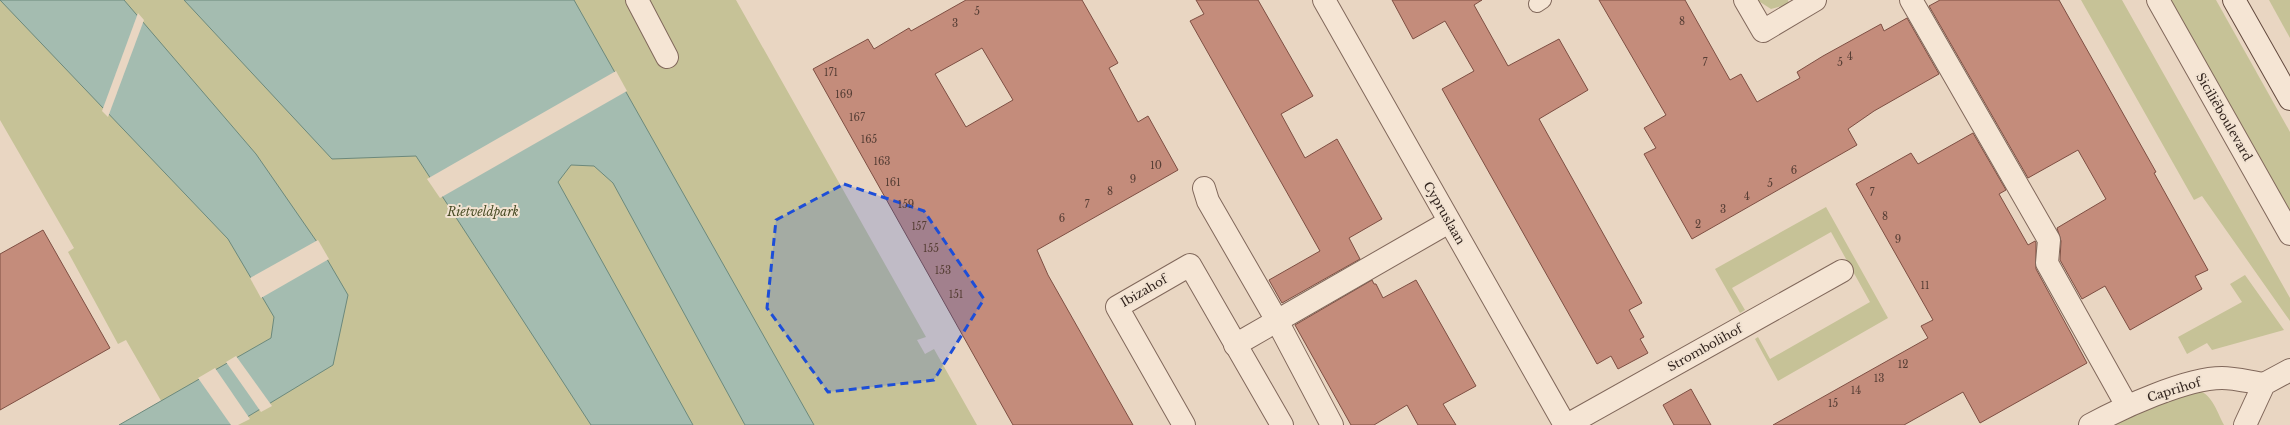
<svg xmlns="http://www.w3.org/2000/svg" width="2290" height="425" viewBox="0 0 2290 425" font-family="'Libre Baskerville',serif">
  <style>
    .green { fill: #c6c297 }
    .water { fill: #a4bcb0; stroke: #6c897c }
    .pier { fill: #e9d6c2 }
    .building { fill: #c48c7b; stroke: #7e4f43; fill-rule: evenodd }
    .lines { fill: none; stroke-linecap: round; stroke-linejoin: round }
    .lane-casing { stroke: #81685b; stroke-width: 18 }
    .street-casing { stroke: #81685b; stroke-width: 24 }
    .secondary-casing { stroke: #634a3e; stroke-width: 24 }
    .lane { stroke: #f5e5d4; stroke-width: 16 }
    .street { stroke: #f5e5d4; stroke-width: 22 }
    .secondary { stroke: #f5e5d4; stroke-width: 22 }
    .marked { fill: #1d4ed8; fill-opacity: 0.2; stroke: #1d4ed8; stroke-width: 3; stroke-dasharray: 8 5; stroke-linejoin: round }
    .labels { text-anchor: middle; stroke-width: 4; stroke-linejoin: round; paint-order: stroke }
    .number-label { font-size: 10px; fill: #563e35 }
    .street-label { font-size: 12px; fill: #32241e; stroke: #f1e2d1 }
    .park-label { font-size: 12px; font-style: italic; fill: #4a4d26; stroke: #f1e2d1 }
  </style>
  <rect width="100%" height="100%" fill="#e9d6c2"/>
  <g class="green">
    <polygon points="0,0 736,0 926,337 917,340 925,354 934,349 977,425 175,425 126,340 118,344 68,252 74,248 0,120"/>
    <polygon points="1757,0 1788,0 1789,4 1771,9"/>
    <polygon points="2081,0 2122,0 2290,298 2290,321 2202,196 2194,200"/>
    <polygon points="2171,0 2216,0 2290,132 2290,211"/>
    <polygon points="2269,0 2290,0 2290,38"/>
    <polygon points="1826,207 1888,318 1778,381 1755,339 1758,337 1770,359 1870,302 1831,232 1732,288 1745,310 1740,313 1715,269"/>
    <polygon points="2245,275 2284,330 2212,350 2207,343 2187,354 2178,337 2242,302 2230,284"/>
    <path d="M2199 391C2212 394 2218 414 2224 425H2107L2144 407Z"/>
  </g>
  <g class="water">
    <polygon points="0,0 124,0 256,154 317,242 348,295 333,365 234,425 119,425 271,338 274,317 228,239"/>
    <polygon points="184,0 574,0 814,425 745,425 613,183 594,166 571,165 558,182 693,425 591,425 416,156 332,159"/>
  </g>
  <g class="pier">
    <polygon points="138,13 144,20 108,117 102,111"/>
    <polygon points="616,71 627,91 440,198 427,179"/>
    <polygon points="318,240 329,259 261,298 250,278"/>
    <polygon points="236,356 272,406 261,412 226,362"/>
    <polygon points="215,368 250,419 238,425 231,425 198,378"/>
  </g>
  <g class="building">
    <path d="M966 0H1082L1118 63 1109 68 1138 122 1148 116 1178 170 1037 250 1048 275 1133 425H1013L813 69 868 39 874 49 909 28 911 31ZM982 48 1013 100 966 127 935 74Z"/>
    <polygon points="1196,0 1258,0 1313,96 1281,114 1305,158 1337,139 1382,219 1349,238 1360,259 1282,303 1269,280 1320,251 1190,21 1204,14"/>
    <polygon points="1392,0 1482,0 1474,5 1508,66 1559,39 1588,90 1539,119 1642,303 1629,310 1644,337 1640,339 1648,353 1618,369 1611,356 1597,364 1442,89 1474,71 1445,21 1413,39"/>
    <polygon points="1599,0 1685,0 1730,80 1741,74 1757,102 1800,78 1797,72 1823,56 1881,24 1884,31 1907,18 1939,74 1874,111 1848,129 1857,145 1692,239 1644,154 1656,148 1644,128 1666,115"/>
    <polygon points="1940,0 2059,0 2156,172 2154,173 2208,270 2195,276 2202,289 2130,330 2105,286 2082,299 2060,260 2061,241 2057,228 2106,199 2078,150 2028,178 1929,6"/>
    <polygon points="1973,133 2006,190 1999,194 2028,245 2035,241 2036,243 2036,269 2087,363 1980,423 1963,392 1904,425 1773,425 1928,338 1921,326 1933,320 1856,184 1911,153 1918,164"/>
    <polygon points="43,230 110,348 0,410 0,254"/>
    <polygon points="1372,280 1374,284 1376,284 1383,298 1416,280 1476,386 1443,404 1456,425 1418,425 1407,405 1374,425 1351,425 1295,325"/>
    <polygon points="1691,389 1711,425 1674,425 1663,405"/>
  </g>
  <g class="lines">
    <defs>
      <polyline id="lane" points="1537,4 1543,0"/>
      <g id="street">
        <polyline points="637,0 667,57"/>
        <polyline points="1324,0 1565,425"/>
        <polyline points="1745,0 1763,31 1815,0"/>
        <polyline points="1911,0 2049,240 2047,263 2127,406"/>
        <polyline points="2158,0 2290,234"/>
        <polyline points="1204,188 1208,201 1276,319 1332,425"/>
        <polyline points="1235,345 1449,222"/>
        <polyline points="1184,425 1117,307 1190,265 1282,425"/>
        <polyline points="1567,425 1842,271"/>
        <path d="M2090 425C2121 408 2186 378 2222 378 2235 378 2250 382 2264 384"/>
        <polyline points="2245,425 2264,384 2290,370"/>
      </g>
      <polyline id="secondary" points="2234,0 2290,99"/>
    </defs>
    <use href="#lane" class="lane-casing"/>
    <use href="#street" class="street-casing"/>
    <use href="#secondary" class="secondary-casing"/>
    <use href="#lane" class="lane"/>
    <use href="#street" class="street"/>
    <use href="#secondary" class="secondary"/>
  </g>
  <path class="marked" d="M844 184 924 211 984 299 934 380 828 392 767 308 776 220Z"/>
  <g class="labels">
    <g class="number-label">
      <text x="977" y="15">5</text>
      <text x="1682" y="25">8</text>
      <text x="955" y="27">3</text>
      <text x="1850" y="60">4</text>
      <text x="1705" y="66">7</text>
      <text x="1840" y="66">5</text>
      <text x="831" y="76">171</text>
      <text x="844" y="98">169</text>
      <text x="857" y="121">167</text>
      <text x="869" y="143">165</text>
      <text x="882" y="165">163</text>
      <text x="1156" y="169">10</text>
      <text x="1794" y="174">6</text>
      <text x="1133" y="183">9</text>
      <text x="893" y="186">161</text>
      <text x="1770" y="187">5</text>
      <text x="1110" y="195">8</text>
      <text x="1872" y="196">7</text>
      <text x="1747" y="200">4</text>
      <text x="906" y="208">159</text>
      <text x="1087" y="208">7</text>
      <text x="1723" y="213">3</text>
      <text x="1885" y="220">8</text>
      <text x="1062" y="222">6</text>
      <text x="1698" y="228">2</text>
      <text x="919" y="230">157</text>
      <text x="1898" y="243">9</text>
      <text x="931" y="252">155</text>
      <text x="943" y="274">153</text>
      <text x="1925" y="289">11</text>
      <text x="956" y="298">151</text>
      <text x="1903" y="368">12</text>
      <text x="1879" y="382">13</text>
      <text x="1856" y="394">14</text>
      <text x="1833" y="407">15</text>
    </g>
    <g class="street-label">
      <text transform="translate(2224 117) rotate(60)" y="4">Siciliëboulevard</text>
      <text transform="translate(1444 213) rotate(60)" y="4">Cypruslaan</text>
      <text transform="translate(1144 291) rotate(-30)" y="4">Ibizahof</text>
      <text transform="translate(1705 348) rotate(-29)" y="4">Strombolihof</text>
      <text transform="translate(2174 390) rotate(-17)" y="4">Caprihof</text>
    </g>
    <g class="park-label">
      <text x="483" y="216">Rietveldpark</text>
    </g>
  </g>
</svg>
